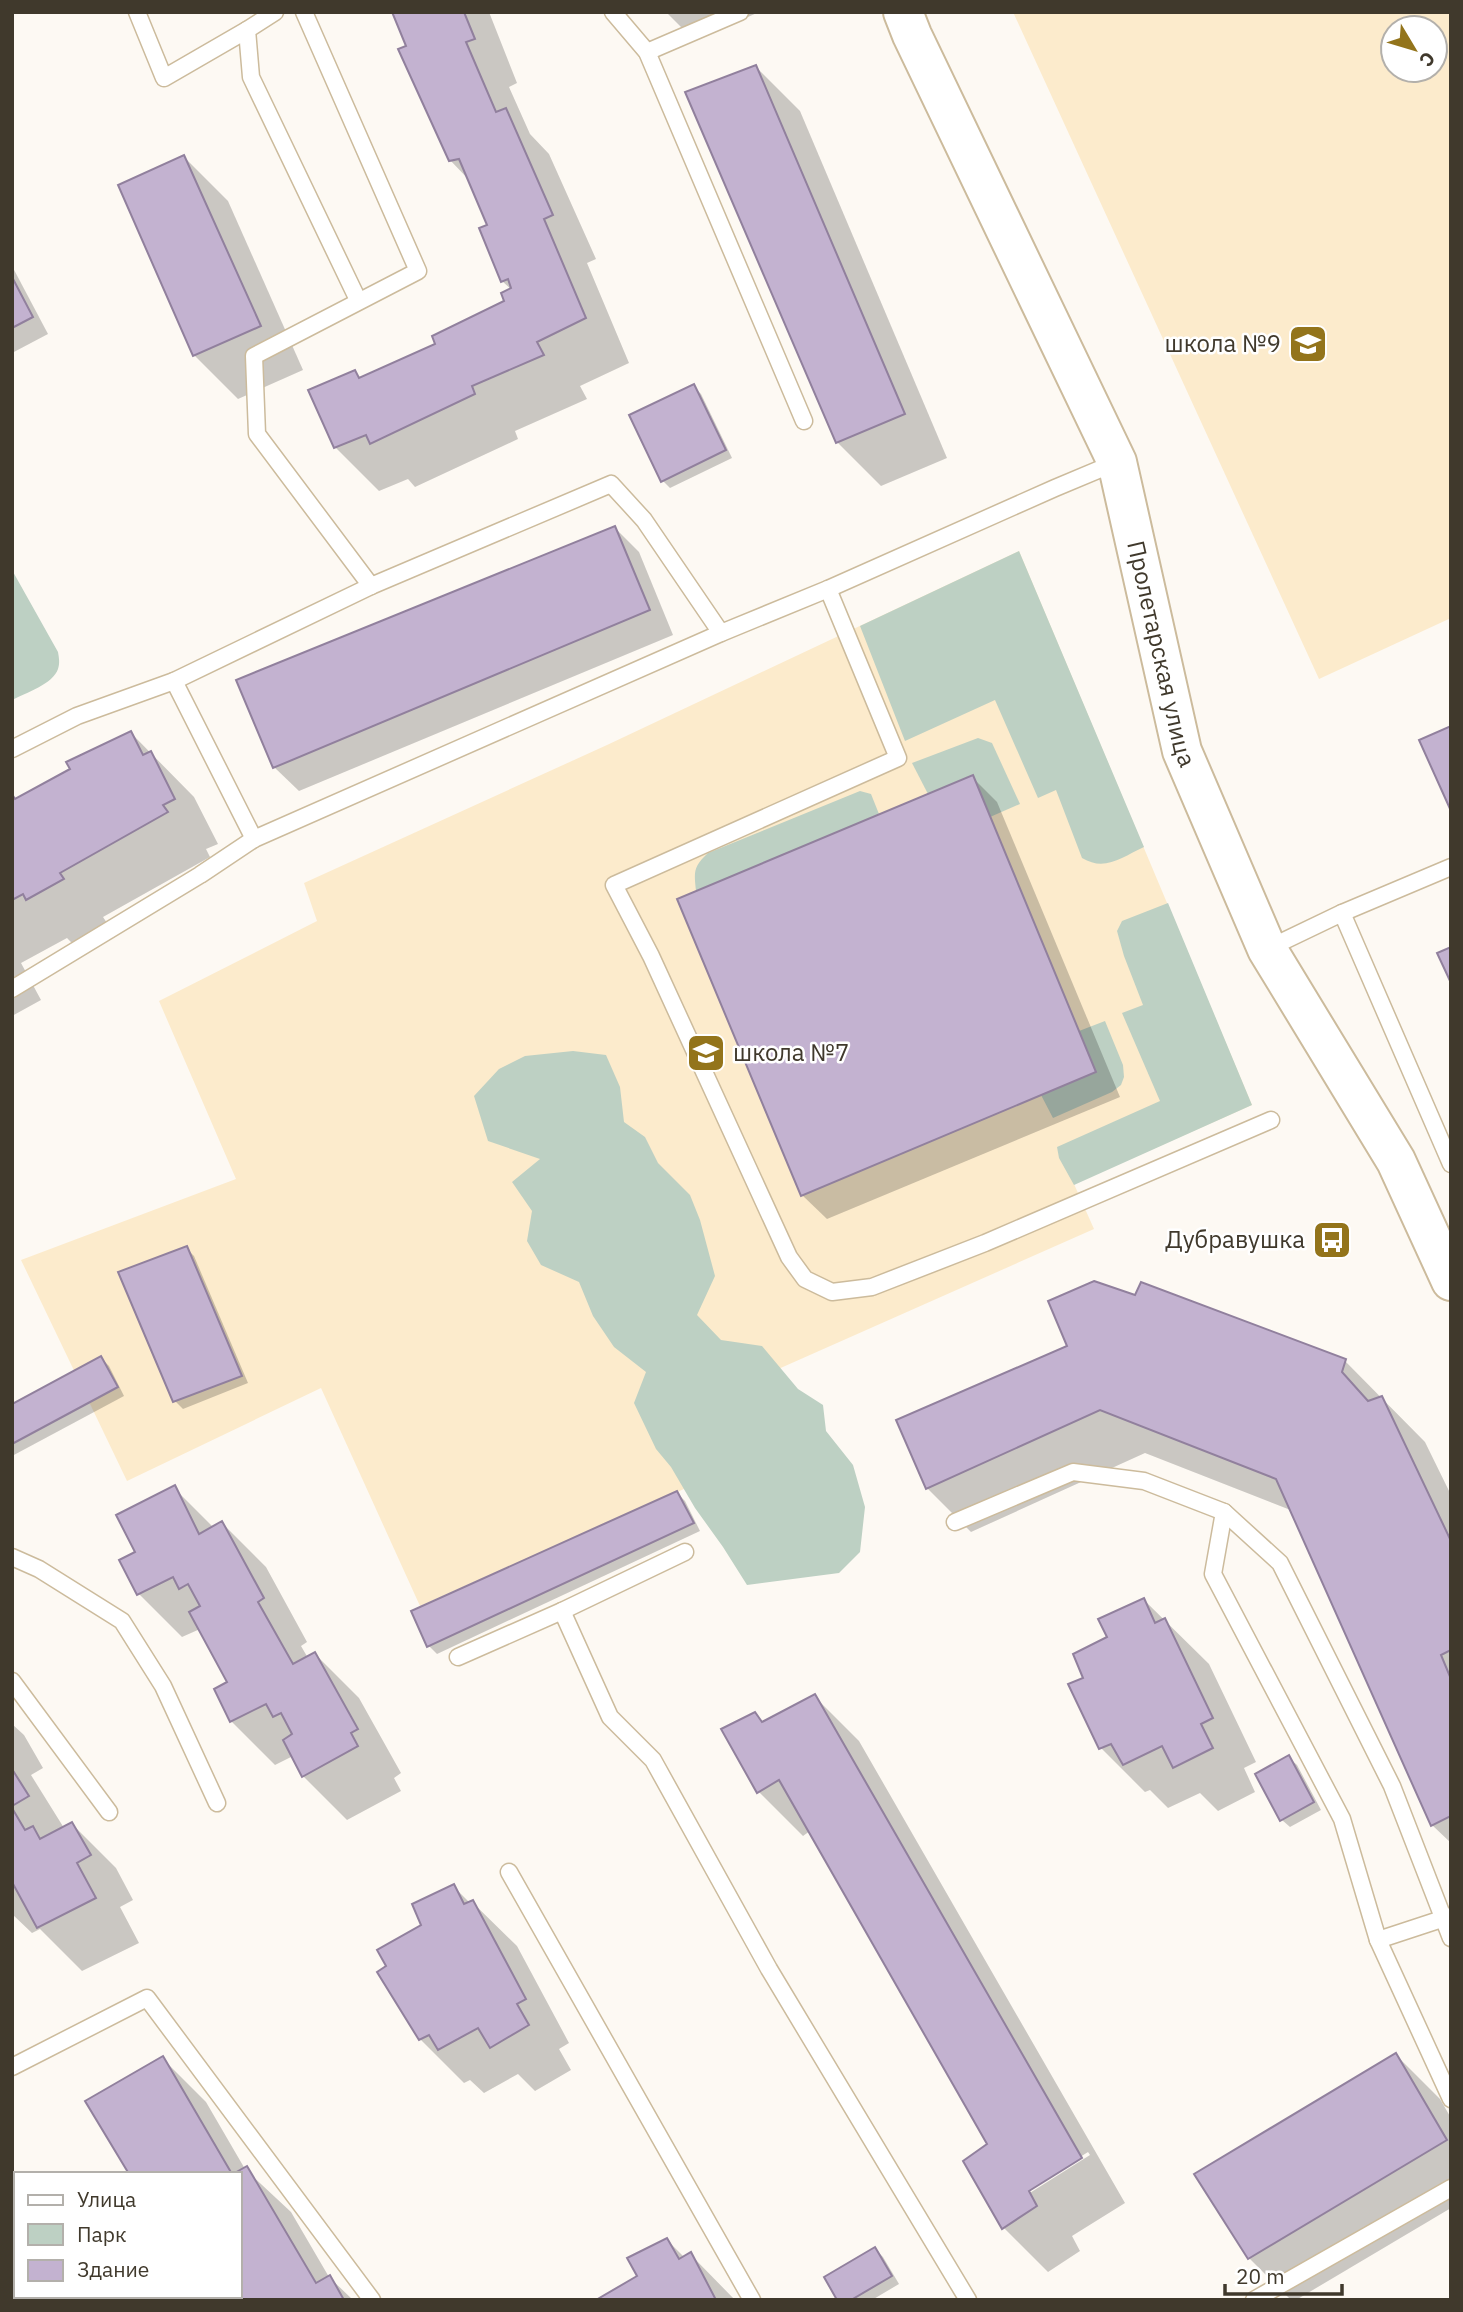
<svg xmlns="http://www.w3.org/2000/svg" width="1463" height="2312" viewBox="0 0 1463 2312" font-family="'IBM Plex Sans',sans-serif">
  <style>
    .built { fill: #fcebcc; fill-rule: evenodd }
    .green { fill: #bdd0c3 }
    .shadow { fill: #0003; fill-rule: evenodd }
    .building { fill: #c3b2d0; stroke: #91809d; stroke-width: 2 }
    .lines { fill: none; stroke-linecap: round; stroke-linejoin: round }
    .lane-casing { stroke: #ccbb9c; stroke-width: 19 }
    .secondary-casing { stroke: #ccbb9c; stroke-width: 42 }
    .lane { stroke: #fff; stroke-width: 16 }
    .secondary { stroke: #fff; stroke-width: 38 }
    .labels { text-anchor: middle; stroke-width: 5; stroke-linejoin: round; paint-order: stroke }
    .poi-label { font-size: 24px; fill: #40392c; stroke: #fff; text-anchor: end }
    .street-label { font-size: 24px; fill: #40392c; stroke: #fff }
  </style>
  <rect width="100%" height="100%" fill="#fdf9f3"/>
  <g class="built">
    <path d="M1013 12H1451V618L1319 679ZM1393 28H1435V70H1393Z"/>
    <polygon points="1019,551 1252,1105 1074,1184 1094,1229 747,1383 772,1450 420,1606 321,1388 127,1481 21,1260 236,1179 159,1001 317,921 304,883 607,745"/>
  </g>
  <g class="green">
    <path d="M1019 551 1144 847C1122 857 1105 872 1082 858L1056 790 1038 798 995 700 905 741 860 626Z"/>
    <path d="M12 570 58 652C59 658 60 663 58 669 53 684 26 693 12 700Z"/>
    <polygon points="978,738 992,743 1020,804 990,817 928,794 912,763"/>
    <path d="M860 791 871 794 879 814 696 891C694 872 693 867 708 853Z"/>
    <polygon points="1168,903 1252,1105 1074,1185 1059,1158 1057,1147 1160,1101 1122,1013 1143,1005 1124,956 1117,931 1122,921"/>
    <polygon points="1105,1021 1123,1065 1124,1077 1121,1085 1112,1092 1053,1118 1041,1095 1096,1072 1079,1031"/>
    <polygon points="573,1051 606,1055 620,1087 624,1122 645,1137 658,1163 690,1195 700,1220 715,1276 697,1315 721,1340 762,1346 798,1389 823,1405 826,1431 853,1465 865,1507 860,1552 839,1573 747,1585 723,1547 695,1508 671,1467 656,1449 634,1403 646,1372 614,1347 593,1316 579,1282 541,1265 527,1241 532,1211 512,1182 540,1159 488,1141 474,1096 499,1069 525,1056"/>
  </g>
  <g class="shadow">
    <polygon points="394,12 489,12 517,83 509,87 530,134 549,154 596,259 587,263 629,363 580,386 587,399 515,431 518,439 415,487 408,479 379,491 335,447 354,372 362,379 437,345 507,302 512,290 502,281 490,225 470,181 450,160 409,47"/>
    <polygon points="666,12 759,12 695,41"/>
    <polygon points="756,67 800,111 947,458 881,486 837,442"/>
    <polygon points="184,157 228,201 303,370 238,399 194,355"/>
    <polygon points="12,266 48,334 12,353"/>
    <polygon points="693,386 701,394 732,458 670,488 662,480"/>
    <polygon points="615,528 639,552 673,635 299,791 274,767"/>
    <polygon points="131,733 194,797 218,844 206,849 210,857 103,917 107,923 72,943 67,938 21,963 41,1000 12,1016 12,796 16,800 72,770"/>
    <polygon points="972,777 997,802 1120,1097 827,1219 802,1195"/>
    <polygon points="186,1248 194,1256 248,1383 183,1409 175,1401 120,1273"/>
    <polygon points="1142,1284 1345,1361 1425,1442 1451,1495 1451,1843 1432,1825 1293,1511 1145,1453 971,1532 927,1488 1069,1347 1136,1297"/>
    <polygon points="101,1358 109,1366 124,1396 12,1456 12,1406"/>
    <polygon points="174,1488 214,1528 222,1523 266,1567 307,1642 301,1646 308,1658 315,1654 359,1698 401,1773 394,1778 401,1791 347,1820 303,1776 293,1756 275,1765 231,1721 230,1683 200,1629 182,1637 138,1593 137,1553"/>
    <polygon points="677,1493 685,1501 700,1531 437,1654 429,1646"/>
    <polygon points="1144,1600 1209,1664 1256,1762 1244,1768 1255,1792 1218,1811 1200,1793 1168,1808 1150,1790 1145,1792 1101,1748 1085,1679 1109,1638"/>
    <path d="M815 1697 859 1741 1125 2203 1072 2236 1080 2251 1048 2272 1004 2228 989 2145 810 1831 803 1836 759 1792 755 1714 764 1723ZM1088 2152 1090 2155 1025 2196 1031 2188Z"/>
    <polygon points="12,1724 24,1735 43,1768 31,1775 64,1828 72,1824 116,1868 133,1900 120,1907 139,1943 82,1971 40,1929 32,1933 12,1914"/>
    <polygon points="1289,1758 1297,1765 1321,1810 1290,1827 1282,1820"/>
    <polygon points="453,1886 470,1903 472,1902 517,1946 569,2043 559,2049 571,2070 535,2091 518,2074 484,2093 470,2080 464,2083 420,2039 389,1967"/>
    <polygon points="1396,2055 1440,2099 1451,2118 1451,2208 1296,2300 1291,2300 1249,2258"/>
    <polygon points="162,2058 206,2102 245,2169 291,2212 329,2277 353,2300 222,2300 240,2296 240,2174 131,2174"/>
    <polygon points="667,2240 685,2258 691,2255 735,2300 600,2300 640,2277"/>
    <polygon points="875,2249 883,2257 899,2284 872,2300 839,2300"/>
  </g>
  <g class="building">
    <polygon points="392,12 464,12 475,39 466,42 496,112 506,108 553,215 544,219 586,318 537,342 544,355 472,386 475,394 370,444 366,435 334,448 308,390 355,370 359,378 435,344 432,336 504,301 501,293 511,288 508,279 501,282 479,228 487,225 459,159 449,161 398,49 406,46"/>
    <polygon points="756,65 905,414 836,443 685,92"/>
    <polygon points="184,155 261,326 193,356 118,185"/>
    <polygon points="12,277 33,317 12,328"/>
    <polygon points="694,384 726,450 661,482 629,415"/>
    <polygon points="615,526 650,610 273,768 236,680"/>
    <polygon points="1451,726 1451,811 1419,740"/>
    <polygon points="131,731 143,755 151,751 175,799 163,805 168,812 60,873 64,879 26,900 23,894 12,900 12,794 15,799 70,769 66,762"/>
    <polygon points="973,775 1096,1072 801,1196 677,899"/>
    <polygon points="1451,947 1451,983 1437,953"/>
    <polygon points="187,1246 242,1376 173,1402 118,1272"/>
    <polygon points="1094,1281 1135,1295 1141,1282 1346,1359 1342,1372 1368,1401 1382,1396 1451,1541 1451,1650 1441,1655 1451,1679 1451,1816 1431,1826 1276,1479 1100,1410 926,1489 896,1420 1067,1346 1048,1301"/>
    <polygon points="101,1356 118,1387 12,1444 12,1404"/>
    <polygon points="175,1485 199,1534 222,1521 264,1598 258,1602 293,1664 315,1652 358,1729 351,1733 358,1746 302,1777 283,1740 292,1734 281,1713 273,1717 266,1704 230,1722 214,1689 227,1682 189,1612 200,1606 188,1584 179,1589 173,1577 137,1595 119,1560 135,1552 116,1515"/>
    <polygon points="677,1491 694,1523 427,1647 411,1611"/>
    <polygon points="1144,1598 1155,1623 1165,1618 1213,1718 1201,1724 1213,1748 1173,1768 1162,1746 1123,1765 1111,1744 1099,1749 1068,1684 1083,1678 1073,1654 1107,1637 1098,1619"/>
    <polygon points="815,1694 1082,2158 1029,2191 1037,2206 1002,2229 963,2161 987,2144 779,1780 757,1793 721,1729 755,1712 762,1722"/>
    <polygon points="1289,1755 1314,1802 1280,1821 1255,1774"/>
    <polygon points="12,1769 29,1796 12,1806"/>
    <polygon points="12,1808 25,1830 33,1826 40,1839 72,1822 91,1855 77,1863 96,1898 37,1928 12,1882"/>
    <polygon points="454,1884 464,1904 473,1900 526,1999 517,2004 529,2025 490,2048 478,2028 438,2050 429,2035 419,2040 377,1972 386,1966 377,1950 421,1925 412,1904"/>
    <polygon points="1396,2053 1447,2140 1248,2259 1194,2174"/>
    <polygon points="163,2056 232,2174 129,2174 85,2101"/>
    <polygon points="247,2166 316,2283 330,2275 344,2300 220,2300 218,2296 240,2296 240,2174 233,2174"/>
    <polygon points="667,2238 679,2259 691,2252 716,2300 596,2300 637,2276 627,2258"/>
    <polygon points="875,2247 892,2276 851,2300 837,2300 824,2277"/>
  </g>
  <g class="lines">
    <defs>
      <g id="lane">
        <polyline points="137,12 164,78 247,30"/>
        <polyline points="275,12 247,30 251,77 358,300"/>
        <polyline points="304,12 418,271 254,356 257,434 371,586"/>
        <polyline points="613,12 647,52 804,421"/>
        <polyline points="647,52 740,12"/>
        <polyline points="828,589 898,758 614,885 651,956 789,1257 805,1279 832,1292 872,1287 985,1243 1271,1120"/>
        <polyline points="174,681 254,839"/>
        <polyline points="12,749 77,716 174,681 371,586 611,484 644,520 721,633"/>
        <polyline points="1342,913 1451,1164"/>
        <polyline points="1267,949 1342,913 1451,867"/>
        <polyline points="12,989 200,875 254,839 721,633 828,589 1055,488 1117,462"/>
        <polyline points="1224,1512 1213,1574 1342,1819 1378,1940"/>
        <polyline points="955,1522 1073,1472 1144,1481 1224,1512 1280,1563 1392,1786 1451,1938"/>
        <polyline points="12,1557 39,1569 122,1621 163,1686 217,1803"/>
        <polyline points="562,1611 610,1717 653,1760 769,1969 968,2300"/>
        <polyline points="458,1657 562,1611 685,1552"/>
        <polyline points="12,1681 109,1812"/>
        <polyline points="509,1872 752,2300"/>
        <polyline points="1451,1916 1378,1940 1451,2099"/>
        <polyline points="12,2067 147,1998 372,2300"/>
        <polyline points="1254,2300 1451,2188"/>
      </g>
      <g id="secondary">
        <path id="s1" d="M903 12 912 35 1117 462 1182 751 1267 949 1396 1161 1451 1281"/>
      </g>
    </defs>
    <use href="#lane" class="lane-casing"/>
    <use href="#secondary" class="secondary-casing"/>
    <use href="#lane" class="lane"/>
    <use href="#secondary" class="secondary"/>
  </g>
  <defs>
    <symbol id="school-square" viewBox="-11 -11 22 22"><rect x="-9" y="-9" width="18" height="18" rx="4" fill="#93741b" stroke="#fff"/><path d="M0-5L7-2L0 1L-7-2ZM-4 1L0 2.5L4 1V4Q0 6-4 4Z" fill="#fff"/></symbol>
    <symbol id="bus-square" viewBox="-11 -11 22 22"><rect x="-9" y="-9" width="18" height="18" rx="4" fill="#93741b" stroke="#fff"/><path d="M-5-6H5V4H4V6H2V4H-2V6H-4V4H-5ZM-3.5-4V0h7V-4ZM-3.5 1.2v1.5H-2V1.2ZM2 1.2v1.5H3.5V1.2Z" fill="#fff"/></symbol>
  </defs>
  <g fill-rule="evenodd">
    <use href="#school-square" x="1286" y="322" width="44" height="44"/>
    <use href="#school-square" x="684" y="1031" width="44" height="44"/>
    <use href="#bus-square" x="1310" y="1218" width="44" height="44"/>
  </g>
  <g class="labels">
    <g class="poi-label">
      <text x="1281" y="352">школа №9</text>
      <text x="733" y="1061" text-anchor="start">школа №7</text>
      <text x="1305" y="1248">Дубравушка</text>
    </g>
    <g class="street-label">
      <text dy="8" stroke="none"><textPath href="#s1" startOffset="695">Пролетарская улица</textPath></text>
    </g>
  </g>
  <rect width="1463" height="2312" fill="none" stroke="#40392c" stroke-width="28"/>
  <rect x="14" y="2172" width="228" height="126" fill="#ffffff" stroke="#b3b0ab" stroke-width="2"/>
  <rect x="28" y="2195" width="35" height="10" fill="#ffffff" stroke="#b3b0ab" stroke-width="2"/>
  <text x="77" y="2207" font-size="21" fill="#40392c">Улица</text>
  <rect x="28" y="2224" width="35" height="21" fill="#bdd0c3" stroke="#b3b0ab" stroke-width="2"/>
  <text x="77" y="2242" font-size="21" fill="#40392c">Парк</text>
  <rect x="28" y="2260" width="35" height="21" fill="#c3b2d0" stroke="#b3b0ab" stroke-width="2"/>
  <text x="77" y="2277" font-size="21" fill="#40392c">Здание</text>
  <g transform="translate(1414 49) rotate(128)"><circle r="33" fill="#ffffff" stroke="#b3b0ab" stroke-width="2"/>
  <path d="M0-5L12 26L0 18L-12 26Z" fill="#93741b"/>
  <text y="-10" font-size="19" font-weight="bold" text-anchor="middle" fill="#40392c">С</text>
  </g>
  <path d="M1225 2284v10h117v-10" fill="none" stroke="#40392c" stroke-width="3.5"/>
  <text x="1236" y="2284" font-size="21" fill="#40392c" stroke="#ffffff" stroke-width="5" paint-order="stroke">20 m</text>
</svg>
